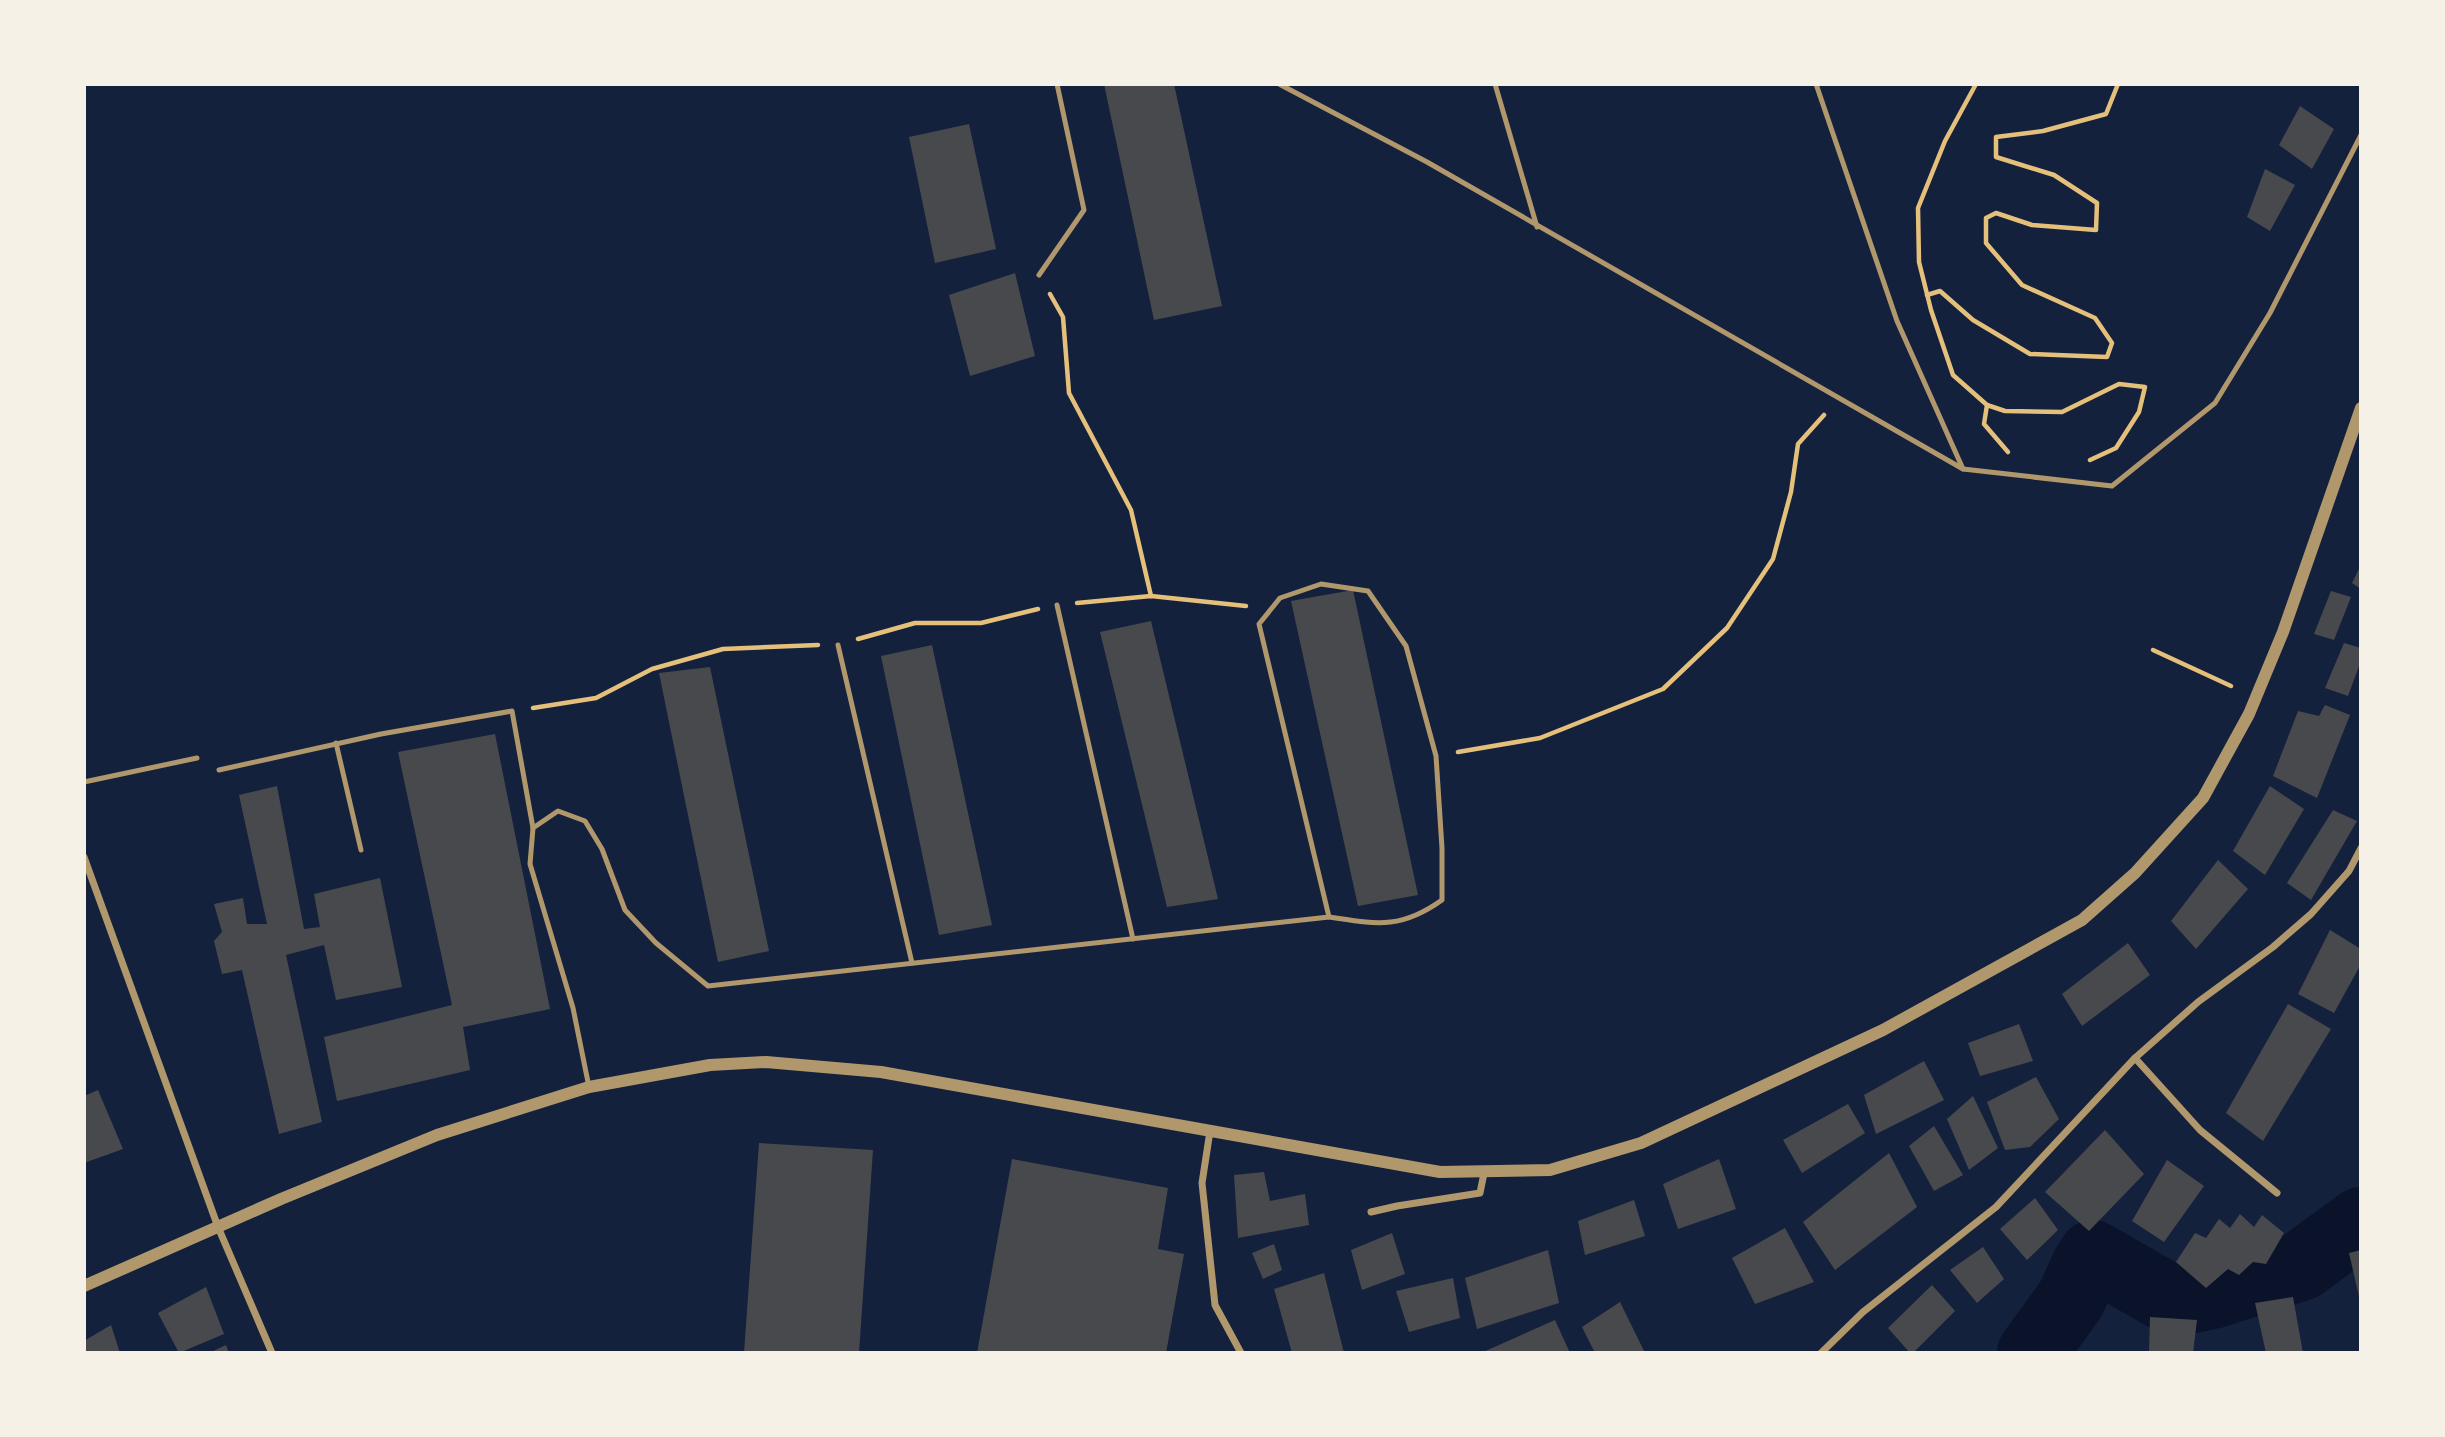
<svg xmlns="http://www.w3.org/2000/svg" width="2445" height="1437" viewBox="0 0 2445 1437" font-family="'DejaVu Sans',sans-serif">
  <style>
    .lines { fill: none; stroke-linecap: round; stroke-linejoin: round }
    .river { stroke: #0b132b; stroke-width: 70 }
    .building { fill: #48494c }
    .path { stroke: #e5c07b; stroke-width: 4.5 }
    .service { stroke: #b1986c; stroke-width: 5 }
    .minor { stroke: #b1986c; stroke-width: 7 }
    .tertiary { stroke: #b1986c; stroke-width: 12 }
  </style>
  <rect width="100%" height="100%" fill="#14213d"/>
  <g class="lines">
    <polyline class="river" points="2032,1353 2071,1299 2086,1266 2093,1255 2175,1302 2216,1293 2301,1266 2361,1222"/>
  </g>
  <g class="building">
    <polygon points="1104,84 1174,84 1222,306 1154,320"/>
    <polygon points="2300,106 2334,129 2312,169 2279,145"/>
    <polygon points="969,124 996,249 935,263 909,137"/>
    <polygon points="2265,169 2295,185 2270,231 2247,217"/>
    <polygon points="1015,273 1035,356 970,376 949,295"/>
    <polygon points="2361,565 2361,589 2352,583"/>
    <polygon points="1353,590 1418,895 1358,906 1291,601"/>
    <polygon points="2331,591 2351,597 2334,640 2314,634"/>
    <polygon points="1151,621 1218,899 1167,907 1100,632"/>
    <polygon points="2344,643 2361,648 2361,661 2348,696 2325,688"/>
    <polygon points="932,645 992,925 939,935 881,656"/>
    <polygon points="710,667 769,951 718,962 659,673"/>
    <polygon points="2325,705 2350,715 2317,798 2273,776 2298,711 2319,716"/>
    <polygon points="495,734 550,1009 463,1027 470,1070 337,1101 324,1037 452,1005 398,752"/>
    <polygon points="277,786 304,929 320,927 314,894 380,878 402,987 336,1000 324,945 286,955 322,1122 279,1134 242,970 222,974 214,941 222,932 214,904 243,898 247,924 267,924 239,795"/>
    <polygon points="2270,786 2304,809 2265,875 2233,851"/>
    <polygon points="2333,810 2357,821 2311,900 2287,883"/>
    <polygon points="2218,860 2248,889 2196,949 2171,921"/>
    <polygon points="2330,930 2361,949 2361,964 2334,1013 2298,994"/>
    <polygon points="2128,943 2150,975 2082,1026 2062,994"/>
    <polygon points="2288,1004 2331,1029 2263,1141 2226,1113"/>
    <polygon points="2019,1024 2033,1061 1980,1076 1968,1043"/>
    <polygon points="1924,1061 1944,1100 1876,1134 1864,1095"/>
    <polygon points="2036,1077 2059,1119 2030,1147 2005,1150 1987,1102"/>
    <polygon points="98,1090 123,1149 84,1163 84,1096"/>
    <polygon points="1973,1096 1998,1148 1969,1170 1947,1119"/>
    <polygon points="1848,1104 1865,1133 1802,1173 1783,1140"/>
    <polygon points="1934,1126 1963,1175 1934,1191 1909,1146"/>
    <polygon points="2105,1130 2144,1174 2089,1231 2045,1192"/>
    <polygon points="759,1143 873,1150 859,1353 744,1353"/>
    <polygon points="1889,1153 1917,1207 1835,1270 1803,1222"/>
    <polygon points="1012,1159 1168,1188 1158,1249 1184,1254 1166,1353 977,1353"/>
    <polygon points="1719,1159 1736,1209 1678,1229 1663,1184"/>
    <polygon points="2167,1160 2204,1186 2164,1242 2132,1221"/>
    <polygon points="1264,1172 1270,1201 1305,1194 1309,1225 1238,1238 1234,1175"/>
    <polygon points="2035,1198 2058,1230 2027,1260 2000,1229"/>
    <polygon points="1634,1200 1645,1236 1585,1255 1578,1221"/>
    <polygon points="2240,1214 2254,1227 2262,1215 2284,1233 2266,1264 2253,1262 2239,1275 2228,1269 2206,1288 2176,1262 2195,1233 2206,1238 2219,1219 2230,1228"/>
    <polygon points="1785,1228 1814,1282 1755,1304 1732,1258"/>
    <polygon points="1392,1233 1405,1274 1362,1290 1351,1250"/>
    <polygon points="1274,1244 1282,1270 1263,1279 1252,1253"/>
    <polygon points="1983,1247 2004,1279 1977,1303 1950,1270"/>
    <polygon points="1548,1250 1559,1303 1477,1329 1465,1278"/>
    <polygon points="2361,1250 2361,1301 2360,1301 2349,1253"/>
    <polygon points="1324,1273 1344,1353 1292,1353 1274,1289"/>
    <polygon points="1453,1278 1460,1318 1409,1332 1396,1291"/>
    <polygon points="1932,1285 1955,1311 1913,1353 1910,1353 1888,1328"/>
    <polygon points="206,1287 224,1334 179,1353 158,1313"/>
    <polygon points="2293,1297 2303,1353 2266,1353 2255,1303"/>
    <polygon points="1620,1302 1645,1353 1595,1353 1582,1327"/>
    <polygon points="2150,1317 2197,1320 2193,1353 2149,1353"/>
    <polygon points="1555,1320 1570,1353 1481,1353"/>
    <polygon points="111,1325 120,1353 84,1353 84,1341"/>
    <polygon points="226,1345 229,1353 209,1353"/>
  </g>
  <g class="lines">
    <g class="path">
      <polyline points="1976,84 1945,141 1918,208 1919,262 1931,310 1953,375 1987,405 2005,411 2062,412 2119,384 2145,387 2139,412 2116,448 2090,460"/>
      <polyline points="1050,294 1063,317 1069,393 1131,510 1151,596"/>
      <polyline points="1927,295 1940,291 1973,320 2030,354 2107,357 2112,343 2095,318 2022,285 1986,243 1986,218 1996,213 2032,225 2096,230 2097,203 2054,175 1996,157 1996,137 2043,131 2106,114 2118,84"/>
      <polyline points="1987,405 1984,424 2008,452"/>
      <polyline points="1077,603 1151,596 1246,606"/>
      <polyline points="858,639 915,623 981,623 1038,609"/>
      <polyline points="2153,650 2231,686"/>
      <polyline points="533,708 596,698 652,669 723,649 818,645"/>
      <polyline points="1458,752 1540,738 1663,689 1727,628 1773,559 1791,492 1798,444 1824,415"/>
    </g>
    <g class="service">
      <polyline points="1279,84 1427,162 1963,469"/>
      <polyline points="1495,84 1537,227"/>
      <polyline points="1816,84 1897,321 1963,469 2112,486 2215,403 2270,313 2361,135"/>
      <polyline points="1039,275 1084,210 1057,84"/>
      <polyline points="1057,605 1133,939"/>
      <polyline points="838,645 912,963"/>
      <polyline points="336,743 361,850"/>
      <polyline points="219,770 381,734 512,711 533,828"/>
      <polyline points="84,782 197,758"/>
      <path d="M589 1087 573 1008 530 864 533 828 558 811 585 821 602 849 625 910 656 943 708 986 1329 917 1259 624 1280 598 1321 584 1368 591 1406 646 1436 756 1442 848V900C1400 930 1376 924 1329 917"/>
    </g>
    <g class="minor">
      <polyline points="84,857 218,1227 272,1353"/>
      <polyline points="2135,1058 2200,1130 2277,1193"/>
      <polyline points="1210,1131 1202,1183 1215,1305 1241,1353"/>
      <polyline points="1371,1212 1397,1206 1480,1193 1484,1173"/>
      <polyline points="1821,1353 1863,1312 1996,1207 2135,1058 2198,1002 2273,947 2311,914 2349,871 2361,848"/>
    </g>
    <polyline class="tertiary" points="84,1286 281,1199 437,1135 589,1087 710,1065 766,1062 881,1072 1440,1172 1550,1170 1641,1143 1883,1030 2082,920 2135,873 2203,798 2249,714 2283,632 2361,408"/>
  </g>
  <rect width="2445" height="1437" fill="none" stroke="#f6f1e7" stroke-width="172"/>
</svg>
